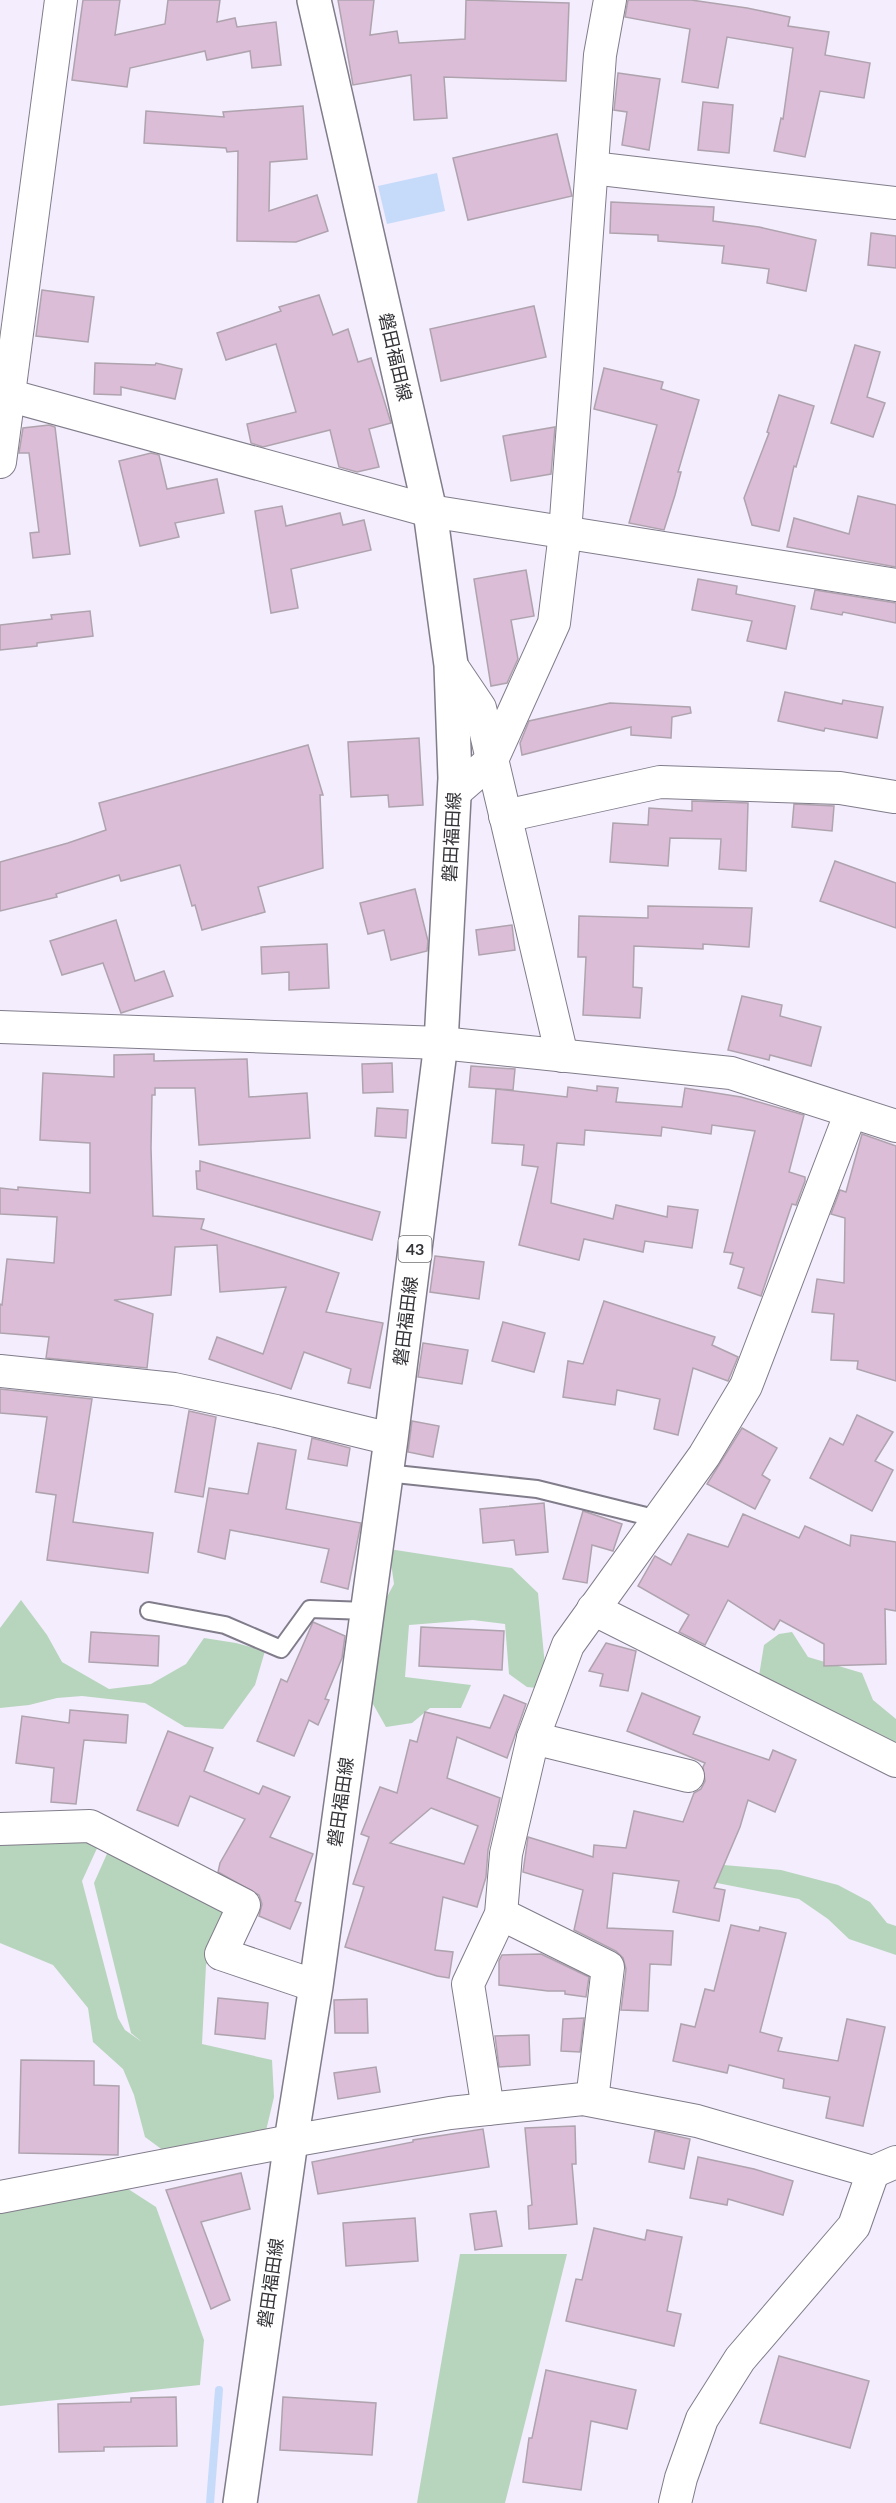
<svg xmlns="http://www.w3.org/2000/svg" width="896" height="2503" viewBox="0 0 896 2503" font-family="Lato,'Noto Sans JP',sans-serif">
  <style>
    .green { fill: #b7d5bc }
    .water { fill: #c6dafa }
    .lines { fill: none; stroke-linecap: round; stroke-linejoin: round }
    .stream { stroke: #c6dafa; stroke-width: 8 }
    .building { fill: #dbbdd8; stroke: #afa3ae; stroke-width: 1.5; fill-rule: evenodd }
    .lane-casing { stroke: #817c8a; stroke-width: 20 }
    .street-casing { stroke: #817c8a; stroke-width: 34 }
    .primary-casing { stroke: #817c8a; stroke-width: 36 }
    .lane { stroke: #fff; stroke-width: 16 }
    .street { stroke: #fff; stroke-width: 32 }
    .primary { stroke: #fff; stroke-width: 33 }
    .labels { text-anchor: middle; stroke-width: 4.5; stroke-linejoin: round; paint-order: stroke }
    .shield { fill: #fff; stroke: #727074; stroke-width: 1.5 }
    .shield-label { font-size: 16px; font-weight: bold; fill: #353338 }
    .street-label { font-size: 18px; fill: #353338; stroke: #fff }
  </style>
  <rect width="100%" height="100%" fill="#f3edfd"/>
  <g class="green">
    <polygon points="389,1549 512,1568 538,1593 545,1666 537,1688 527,1687 509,1674 505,1624 473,1620 409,1625 405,1677 471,1685 461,1708 430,1708 412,1723 386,1727 373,1704 375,1652 383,1604 394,1584"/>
    <polygon points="21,1600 47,1635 62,1662 109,1689 151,1684 186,1664 204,1638 236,1643 265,1651 255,1685 223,1729 185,1727 145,1703 82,1696 57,1698 29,1705 0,1708 0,1628"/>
    <polygon points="792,1632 808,1657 862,1673 873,1700 896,1719 896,1754 758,1682 764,1645 779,1634"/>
    <polygon points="0,1830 104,1833 82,1881 118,2018 125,2030 142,2042 131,2033 94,1883 114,1838 230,1910 206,1965 202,2044 272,2060 274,2097 265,2135 164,2151 145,2137 134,2095 123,2069 93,2042 88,2008 53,1965 0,1943"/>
    <polygon points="689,1862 781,1870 838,1885 870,1902 887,1923 896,1926 896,1955 849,1939 828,1919 799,1899 707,1881"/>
    <polygon points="122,2185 156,2207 204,2340 200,2385 0,2406 0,2206"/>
    <polygon points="460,2254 567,2254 505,2503 417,2503"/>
  </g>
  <polygon class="water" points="437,173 445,211 387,224 378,186"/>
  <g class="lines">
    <polyline class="stream" points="210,2503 219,2390"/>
  </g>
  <g class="building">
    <polygon points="83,0 120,0 115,35 165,24 168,0 220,0 217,22 235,18 237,27 276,22 281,65 252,68 250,51 207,60 205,51 130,68 127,87 72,80"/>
    <polygon points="338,0 374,0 370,35 397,31 399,43 465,39 466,0 569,3 566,81 444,77 447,118 414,120 411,75 353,85"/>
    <polygon points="628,0 691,0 747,8 790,17 788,26 829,32 825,55 870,63 864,98 820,91 805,157 774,151 781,118 783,119 793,48 727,37 718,88 682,82 690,29 625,17"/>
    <polygon points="618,73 660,79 649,150 622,145 627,112 614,110"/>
    <polygon points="703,102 733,105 729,153 698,150"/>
    <polygon points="303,106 307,159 270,162 269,211 317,195 328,231 296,242 237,241 238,151 227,152 226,148 144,143 146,111 224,117 223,112"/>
    <polygon points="557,134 572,196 468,220 453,158"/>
    <polygon points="611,202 714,207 713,221 759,227 816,240 806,291 767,283 769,269 722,263 724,246 658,241 658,235 610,233"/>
    <polygon points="871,233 896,236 896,268 868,265"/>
    <polygon points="42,290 94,297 88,342 36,336"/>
    <polygon points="319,295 333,335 348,329 358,362 371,358 391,423 369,429 379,467 357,472 339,467 330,430 263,447 251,443 247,424 296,412 276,344 226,360 217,333 281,311 279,307"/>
    <polygon points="534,306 546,357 441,381 430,329"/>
    <polygon points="855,345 880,352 867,397 885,403 873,437 831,423"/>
    <polygon points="95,363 155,365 156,363 182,369 175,399 121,387 121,395 94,394"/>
    <polygon points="604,368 663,382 661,389 699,400 678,472 681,472 675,495 664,530 629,523 657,425 594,409"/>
    <polygon points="779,395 814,406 796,467 794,466 779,531 752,525 744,498 769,433 767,432"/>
    <polygon points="49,425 55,427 70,554 33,558 30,533 39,532 29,453 19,453 23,428"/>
    <polygon points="555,427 551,474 511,481 503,436"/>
    <polygon points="151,453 159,455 167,489 217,479 224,513 175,523 179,537 140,546 119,461"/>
    <polygon points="858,496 896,505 896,567 787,547 794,518 849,534"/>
    <polygon points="282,506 286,526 340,513 343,525 364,520 371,550 291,569 298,608 271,613 255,511"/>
    <polygon points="526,570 534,616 511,620 518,659 507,683 491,686 474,579"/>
    <polygon points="698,579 737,586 736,594 795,606 786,649 747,641 752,621 692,610"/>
    <polygon points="815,590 896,603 896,623 843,612 842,615 811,609"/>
    <polygon points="90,611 93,636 37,643 37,646 0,650 0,625 52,619 51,615"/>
    <polygon points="785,692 842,704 843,700 883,707 877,738 825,728 824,731 778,721"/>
    <polygon points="610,703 690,707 691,713 672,717 671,738 631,735 631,727 522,755 520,743 529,721"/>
    <polygon points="419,738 423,805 389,807 388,795 351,797 348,742"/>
    <polygon points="308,745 323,795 320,795 323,868 258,887 265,912 202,930 195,905 192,906 180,865 121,881 119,875 56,894 57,897 0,911 0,862 68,843 106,830 99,803"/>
    <polygon points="692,801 748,803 746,871 719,869 721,839 670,838 668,866 610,862 613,823 648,825 649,808 692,811"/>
    <polygon points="794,804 834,806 832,831 792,827"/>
    <polygon points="835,861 896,883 896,928 820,901"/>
    <polygon points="415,889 428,941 427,951 391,960 384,930 368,934 360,903"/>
    <polygon points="648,906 752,908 749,947 703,944 703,949 634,946 633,987 642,988 640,1018 583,1015 586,957 578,957 579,916 648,918"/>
    <polygon points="116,920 135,981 164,971 173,996 121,1013 103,963 62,975 50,941"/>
    <polygon points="512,925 515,950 479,955 476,930"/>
    <polygon points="327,944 329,988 289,990 289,972 262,974 261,947"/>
    <polygon points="742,996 782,1005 780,1016 821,1027 811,1066 770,1055 769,1060 728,1050"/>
    <polygon points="154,1054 154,1061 247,1059 249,1097 307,1093 310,1138 199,1145 195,1088 155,1088 155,1095 152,1095 151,1148 153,1216 204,1219 201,1229 339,1273 326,1312 383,1323 370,1388 348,1383 351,1369 304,1352 291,1389 209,1359 217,1337 263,1354 286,1287 220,1292 217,1245 175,1247 171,1295 114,1300 153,1314 147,1368 46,1358 49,1337 0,1333 0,1304 2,1305 7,1259 54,1263 57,1217 0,1214 0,1188 18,1190 18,1187 90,1193 90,1143 40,1140 43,1073 114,1077 114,1055"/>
    <polygon points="392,1063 393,1092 363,1093 362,1064"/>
    <polygon points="471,1066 515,1069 513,1090 469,1087"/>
    <polygon points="597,1086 618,1088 616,1102 682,1107 685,1088 741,1097 804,1115 789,1172 805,1177 805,1181 796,1205 792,1204 761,1296 738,1288 744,1268 730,1264 733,1253 724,1252 755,1131 712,1125 711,1134 662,1127 661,1136 585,1130 584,1145 557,1143 551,1203 613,1219 616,1205 667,1217 668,1206 698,1210 692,1248 645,1241 643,1252 584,1239 579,1260 519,1245 538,1167 522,1165 524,1145 492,1143 496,1089 567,1097 568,1087 597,1091"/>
    <polygon points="377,1108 408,1110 406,1138 375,1136"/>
    <polygon points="862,1134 896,1146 896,1381 857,1369 858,1361 831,1360 834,1314 812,1312 817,1279 844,1283 845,1218 831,1214 840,1190 846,1192"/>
    <polygon points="200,1161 380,1212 372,1240 197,1189 196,1171 200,1171"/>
    <polygon points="435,1256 484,1262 479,1299 430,1292"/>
    <polygon points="604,1301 715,1337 712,1345 738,1357 728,1381 693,1368 678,1435 654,1429 660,1399 617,1390 615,1405 563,1397 568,1361 583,1364"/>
    <polygon points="503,1322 545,1333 534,1372 492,1361"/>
    <polygon points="423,1343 468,1350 462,1384 418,1377"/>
    <polygon points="0,1389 92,1399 73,1522 153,1533 148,1573 47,1560 56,1495 36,1492 47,1417 0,1413"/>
    <polygon points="189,1411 216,1417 203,1497 175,1492"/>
    <polygon points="857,1415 893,1432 875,1461 893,1470 872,1511 810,1478 830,1438 843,1445"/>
    <polygon points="412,1421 439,1426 433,1457 408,1452"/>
    <polygon points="742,1428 777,1448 762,1475 770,1480 755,1509 707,1484"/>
    <polygon points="312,1438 350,1448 347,1466 308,1459"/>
    <polygon points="258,1443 296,1450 286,1509 361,1523 348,1589 321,1582 329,1549 230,1530 225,1559 198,1552 209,1488 248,1494"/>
    <polygon points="544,1503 548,1552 516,1555 514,1540 483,1543 480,1509"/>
    <polygon points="583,1511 622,1524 613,1551 592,1545 587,1583 563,1579"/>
    <polygon points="743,1514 799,1538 805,1526 850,1546 851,1535 896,1542 896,1611 885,1609 886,1664 824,1666 824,1644 780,1620 774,1630 728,1600 705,1645 679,1632 689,1615 638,1586 655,1556 671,1565 688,1534 728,1547"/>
    <polygon points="313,1622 345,1636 342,1658 325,1699 329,1700 318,1725 309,1720 294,1756 257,1741 281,1679 287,1682"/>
    <polygon points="421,1627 504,1631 502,1670 419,1666"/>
    <polygon points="91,1632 159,1636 158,1666 89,1662"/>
    <polygon points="606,1643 636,1651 628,1691 600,1686 603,1674 589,1671"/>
    <polygon points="642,1693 700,1717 693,1734 769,1760 773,1750 796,1760 775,1812 748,1800 740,1827 714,1888 725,1890 719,1921 673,1912 679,1881 613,1873 607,1928 673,1931 671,1965 650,1964 648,2011 621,2010 626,1969 623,1958 616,1951 574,1930 583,1890 523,1872 528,1837 593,1857 594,1845 626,1848 634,1811 683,1822 694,1793 701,1789 705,1781 703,1767 705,1763 627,1731"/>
    <path d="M504 1695 526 1704 507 1758 457 1737 447 1778 500 1798 488 1850 486 1877 477 1907 443 1897 435 1950 453 1952 449 1978 437 1976 345 1947 364 1887 353 1884 369 1837 361 1834 380 1787 397 1793 410 1740 417 1742 425 1712 490 1728ZM431 1808 478 1826 464 1864 390 1843Z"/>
    <polygon points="70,1710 128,1715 126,1743 84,1740 76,1804 51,1802 54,1768 16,1763 22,1716 69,1723"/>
    <polygon points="168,1731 213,1748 204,1771 259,1794 263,1786 290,1797 270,1837 313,1854 295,1901 301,1903 290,1929 259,1916 262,1904 259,1895 218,1872 220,1863 245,1819 190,1796 178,1826 137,1810"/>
    <polygon points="731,1925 759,1931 760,1927 786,1933 760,2032 782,2038 778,2051 838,2061 847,2019 885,2027 863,2126 826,2118 830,2097 783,2088 784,2079 729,2065 727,2073 673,2061 681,2024 695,2027 705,1989 714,1991"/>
    <polygon points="541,1954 589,1977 586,1997 565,1994 565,1991 548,1991 499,1985 499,1961 502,1955"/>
    <polygon points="218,1998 268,2003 265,2039 215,2034"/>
    <polygon points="367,1999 368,2033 335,2033 334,2000"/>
    <polygon points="584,2018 580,2052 561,2051 563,2019"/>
    <polygon points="529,2035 530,2065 499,2067 495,2036"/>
    <polygon points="21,2060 94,2061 94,2085 119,2086 118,2155 19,2153"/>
    <polygon points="376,2067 380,2092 338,2099 334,2073"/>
    <polygon points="575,2126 576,2164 572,2164 577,2224 529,2229 528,2206 532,2205 525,2128"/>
    <polygon points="483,2129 489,2167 318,2194 312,2162 413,2142 413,2140"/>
    <polygon points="655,2131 690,2139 684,2169 649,2162"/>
    <polygon points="698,2157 754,2169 793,2181 783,2215 728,2199 727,2205 690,2198"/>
    <polygon points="241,2173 250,2209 201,2222 230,2300 211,2309 166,2190"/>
    <polygon points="496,2211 502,2246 475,2250 470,2214"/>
    <polygon points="415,2218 418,2261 346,2266 343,2223"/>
    <polygon points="594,2228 645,2240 647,2230 682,2237 667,2311 681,2314 674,2346 566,2321 576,2279 582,2280"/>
    <polygon points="779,2356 869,2381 850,2448 760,2423"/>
    <polygon points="546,2370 636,2390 627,2429 591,2421 581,2490 523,2482 529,2438 532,2438"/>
    <polygon points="176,2397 177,2446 104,2447 104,2451 59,2452 58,2404 131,2402 131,2398"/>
    <polygon points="283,2397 376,2403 372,2455 280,2450"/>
  </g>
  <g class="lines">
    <defs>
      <g id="lane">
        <polyline points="386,1473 537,1489 658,1519"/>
        <polyline points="149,1611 225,1625 281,1649 310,1609 367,1611"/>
      </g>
      <g id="street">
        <polyline points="592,168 896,203"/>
        <polyline points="0,393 430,511 896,585"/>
        <polyline points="0,462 61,0"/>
        <polyline points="451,665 480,708 562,1056"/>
        <polyline points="454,793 492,760 554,623 565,533 600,55 610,0"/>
        <polyline points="505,816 660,782 840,788 894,797"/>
        <polyline points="0,1027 441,1043 731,1073 896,1126"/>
        <polyline points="0,1371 174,1389 276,1411 391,1439"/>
        <polyline points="593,1609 896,1761"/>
        <polyline points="533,1738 688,1776"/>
        <polyline points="0,1829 90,1826 244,1905 221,1954 316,1986"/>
        <polyline points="501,1914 608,1967 592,2100"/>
        <polyline points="488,2109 468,1984 501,1914 506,1854 533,1738 568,1645 704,1456 746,1386 851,1112"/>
        <polyline points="0,2197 291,2141 450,2113 583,2099 697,2121 873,2172 896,2162"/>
        <polyline points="675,2503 681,2478 702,2419 740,2359 854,2226 873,2172"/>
      </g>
      <polyline id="primary" points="240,2503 291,2141 316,1986 391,1439 441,1043 455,778 451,665 430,511 314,0"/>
    </defs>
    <use href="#lane" class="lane-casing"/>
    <use href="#street" class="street-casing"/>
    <use href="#primary" class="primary-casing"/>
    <use href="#lane" class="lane"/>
    <use href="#street" class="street"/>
    <use href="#primary" class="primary"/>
  </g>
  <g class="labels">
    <rect class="shield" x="398.5" y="1236" width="33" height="26" rx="4.5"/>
    <g class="shield-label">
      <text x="415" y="1255">43</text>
    </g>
    <g class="street-label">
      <text transform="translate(395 357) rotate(77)" y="6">磐田福田線</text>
      <text transform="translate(452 837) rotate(-87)" y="6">磐田福田線</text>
      <text transform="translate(406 1321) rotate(-83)" y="6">磐田福田線</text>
      <text transform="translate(341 1802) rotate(-82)" y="6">磐田福田線</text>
      <text transform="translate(271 2283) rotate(-82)" y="6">磐田福田線</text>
    </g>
  </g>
</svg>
